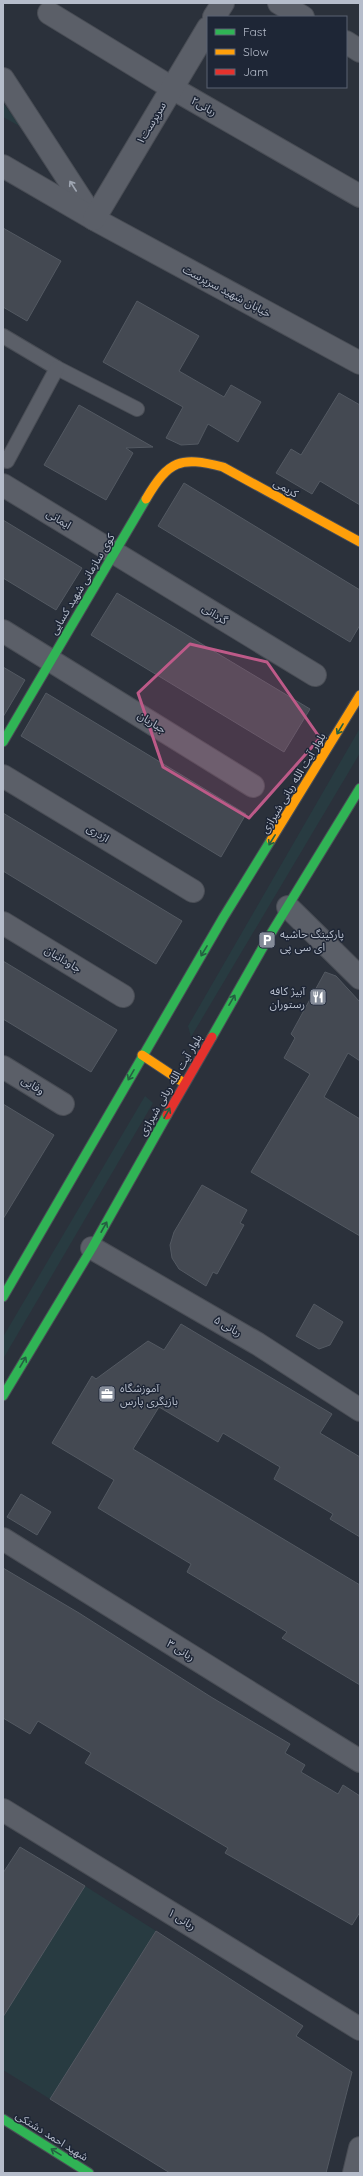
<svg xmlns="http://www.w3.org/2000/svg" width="363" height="2176" viewBox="0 0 363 2176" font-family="Quicksand,'Noto Sans Arabic',sans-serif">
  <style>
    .green { fill: #283b41 }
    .building { fill: #444952; stroke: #535962 }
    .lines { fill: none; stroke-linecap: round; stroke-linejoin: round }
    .lane-casing { stroke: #494d55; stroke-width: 16 }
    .street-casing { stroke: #494d55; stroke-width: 24 }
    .fast-casing { stroke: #494d55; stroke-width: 11 }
    .slow-casing { stroke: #494d55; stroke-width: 11 }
    .jam-casing { stroke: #494d55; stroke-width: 11 }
    .lane { stroke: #5b5f68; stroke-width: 14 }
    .street { stroke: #5b5f68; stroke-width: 22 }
    .fast { stroke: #30b455; stroke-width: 9 }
    .slow { stroke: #ff9f0a; stroke-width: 9 }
    .jam { stroke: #e5322d; stroke-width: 9 }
    .oneway { stroke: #9fa6b2 }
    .oneway2 { stroke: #255f42 }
    .marked { fill: #bd5a88; fill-opacity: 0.2; stroke: #bd5a88; stroke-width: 3; stroke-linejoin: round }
    .labels { text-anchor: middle; stroke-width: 3; stroke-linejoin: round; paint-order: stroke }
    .street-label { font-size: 11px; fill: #b6bdcb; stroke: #1e2636 }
    .poi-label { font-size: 11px; fill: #b6bdcb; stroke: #1e2636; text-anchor: start }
  </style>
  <rect width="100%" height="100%" fill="#2b313b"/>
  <g class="green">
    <polygon points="3,103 21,127 3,117"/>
    <polygon points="360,728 360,753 191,1037 188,1026"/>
    <polygon points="145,1096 153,1103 3,1359 3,1337"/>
    <polygon points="85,1886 156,1931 50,2099 3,2070 3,2017"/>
  </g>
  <g class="building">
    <polygon points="3,228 61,261 27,321 3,307"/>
    <polygon points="137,301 199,336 179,371 224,397 231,385 261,402 238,442 208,424 198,444 181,445 166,438 183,407 103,362"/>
    <polygon points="339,393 360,405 360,505 320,481 312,494 276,473 291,449 301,455"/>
    <polygon points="79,405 153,447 126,448 133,453 106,500 44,465"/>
    <polygon points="184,483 360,590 360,625 350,642 158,526"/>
    <polygon points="3,520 82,568 56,610 3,578"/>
    <polygon points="117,593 310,709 284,752 91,635"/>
    <polygon points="3,667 25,680 3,717"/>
    <polygon points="46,693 246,814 221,857 21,736"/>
    <polygon points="3,813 182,921 156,964 3,871"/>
    <polygon points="3,961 117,1030 91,1072 3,1019"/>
    <polygon points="325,972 336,976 360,1002 360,1061 348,1053 324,1097 360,1119 360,1236 251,1172 310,1074 284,1058 295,1038 291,1034"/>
    <polygon points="3,1104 54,1135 3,1219"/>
    <polygon points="202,1185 247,1210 240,1223 244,1225 217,1274 213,1272 206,1286 179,1269 172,1258 170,1245 174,1232"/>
    <polygon points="314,1304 343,1322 330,1345 319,1349 296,1336"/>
    <polygon points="181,1324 332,1414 320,1433 360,1457 360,1537 330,1519 333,1514 274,1479 280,1467 223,1433 218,1442 159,1407 133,1449 360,1585 360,1685 282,1638 287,1632 187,1572 191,1564 98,1508 114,1480 52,1443 92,1376 96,1379 148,1341 164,1350"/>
    <polygon points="21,1494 51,1512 37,1535 7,1517"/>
    <polygon points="3,1568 79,1613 211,1697 290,1744 285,1753 305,1765 301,1772 338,1794 343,1785 360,1796 360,1912 352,1925 225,1853 228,1848 85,1763 91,1753 38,1721 30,1734 3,1718"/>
    <polygon points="20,1847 85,1886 3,2017 3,1873"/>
    <polygon points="156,1931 303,2026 296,2036 352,2072 326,2173 170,2173 50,2099"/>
  </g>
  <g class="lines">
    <defs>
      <g id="lane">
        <polyline points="3,336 57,368 137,409"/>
        <polyline points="3,458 7,461 57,368"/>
      </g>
      <g id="street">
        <polyline points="279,3 303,17"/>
        <polyline points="49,13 172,88 360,196"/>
        <polyline points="214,17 223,3"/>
        <polyline points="346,42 360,51"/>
        <polyline points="3,79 92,216"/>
        <polyline points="3,166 94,219 360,363"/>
        <polyline points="94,219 208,28"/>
        <polyline points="3,485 315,675"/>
        <polyline points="3,631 253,786"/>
        <polyline points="3,776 193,891"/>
        <polyline points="288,907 360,978"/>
        <polyline points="3,923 123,996"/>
        <polyline points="3,1067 63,1104"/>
        <polyline points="92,1248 258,1344 360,1410"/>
        <polyline points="3,1539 360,1761"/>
        <polyline points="3,1810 360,2029"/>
        <polyline points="354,2173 360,2148"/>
      </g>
      <g id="fast">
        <polyline points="3,742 146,499"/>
        <polyline points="212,1037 267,940 360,788"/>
        <polyline points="3,1297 223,918 271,840"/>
        <polyline points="3,1396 92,1248 167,1115"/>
        <polyline points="3,2119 89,2173"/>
      </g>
      <g id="slow">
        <path d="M146 499C169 460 180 456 223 467L360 542"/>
        <polyline points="271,840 360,695"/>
        <polyline points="142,1055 184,1083"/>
      </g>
      <polyline id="jam" points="167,1115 212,1037"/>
    </defs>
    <use href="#lane" class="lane-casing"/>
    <use href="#street" class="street-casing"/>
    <use href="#fast" class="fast-casing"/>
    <use href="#slow" class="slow-casing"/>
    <use href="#jam" class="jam-casing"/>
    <use href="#lane" class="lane"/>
    <use href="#street" class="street"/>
    <use href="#fast" class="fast"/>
    <use href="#slow" class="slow"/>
    <use href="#jam" class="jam"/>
  </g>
  <defs><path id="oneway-shaft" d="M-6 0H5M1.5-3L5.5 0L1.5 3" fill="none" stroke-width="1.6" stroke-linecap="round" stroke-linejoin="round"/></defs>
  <use class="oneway" href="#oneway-shaft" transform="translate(73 186) rotate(-123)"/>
  <g class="oneway2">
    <use href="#oneway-shaft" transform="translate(340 729) rotate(121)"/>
    <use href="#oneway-shaft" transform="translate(272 840) rotate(122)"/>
    <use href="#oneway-shaft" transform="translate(204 951) rotate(121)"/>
    <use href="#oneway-shaft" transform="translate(232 1000) rotate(-60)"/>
    <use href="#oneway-shaft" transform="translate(131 1075) rotate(120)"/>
    <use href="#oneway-shaft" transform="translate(167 1113) rotate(-61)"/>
    <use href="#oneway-shaft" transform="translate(104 1227) rotate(-61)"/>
    <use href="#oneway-shaft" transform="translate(23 1362) rotate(-60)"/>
    <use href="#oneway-shaft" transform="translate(56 2152) rotate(-148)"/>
  </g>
  <path class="marked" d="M190 644 267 662 320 738 249 818 163 767 138 693Z"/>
  <defs>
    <symbol id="parking-square" viewBox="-11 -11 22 22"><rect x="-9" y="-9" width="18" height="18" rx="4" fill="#858c99" stroke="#1e2636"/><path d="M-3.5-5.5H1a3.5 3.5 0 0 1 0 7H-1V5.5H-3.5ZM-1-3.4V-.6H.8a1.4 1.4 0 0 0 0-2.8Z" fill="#fff"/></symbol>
    <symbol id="restaurant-square" viewBox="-11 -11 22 22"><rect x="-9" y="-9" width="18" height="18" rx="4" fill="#858c99" stroke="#1e2636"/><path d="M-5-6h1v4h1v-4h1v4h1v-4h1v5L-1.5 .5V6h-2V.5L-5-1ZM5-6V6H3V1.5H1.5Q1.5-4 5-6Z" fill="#fff"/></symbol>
    <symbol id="office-square" viewBox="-11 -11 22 22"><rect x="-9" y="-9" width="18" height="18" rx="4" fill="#858c99" stroke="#1e2636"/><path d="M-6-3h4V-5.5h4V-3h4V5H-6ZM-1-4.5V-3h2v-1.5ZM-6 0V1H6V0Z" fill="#fff"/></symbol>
  </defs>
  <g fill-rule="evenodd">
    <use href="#parking-square" x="257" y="930" width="20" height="20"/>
    <use href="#restaurant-square" x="308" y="987" width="20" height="20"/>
    <use href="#office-square" x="97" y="1384" width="20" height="20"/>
  </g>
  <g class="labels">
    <g class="street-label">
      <text transform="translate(204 106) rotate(30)" y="4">ربانی۲</text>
      <text transform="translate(151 123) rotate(-59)" y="4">سرپرست۱</text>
      <text transform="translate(227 291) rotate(28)" y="4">خیابان شهید سرپرست</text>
      <text transform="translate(286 488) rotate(29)" y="4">کریمی</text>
      <text transform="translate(59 519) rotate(31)" y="4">ایمانی</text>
      <text transform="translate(82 584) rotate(-59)" y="4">کوی سازمانی شهید کسایی</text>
      <text transform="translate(215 614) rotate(32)" y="4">گردانی</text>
      <text transform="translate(152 722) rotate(32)" y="4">جباریان</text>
      <text transform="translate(293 783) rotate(-59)" y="4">بلوار آیت الله ربانی شیرازی</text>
      <text transform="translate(98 833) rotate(31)" y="4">اژدری</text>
      <text transform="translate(63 959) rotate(31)" y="4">جاودانیان</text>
      <text transform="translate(33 1085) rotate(31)" y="4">وفایی</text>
      <text transform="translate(170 1085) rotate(-60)" y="4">بلوار آیت الله ربانی شیرازی</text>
      <text transform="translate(228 1326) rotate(30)" y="4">ربانی ۵</text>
      <text transform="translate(181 1650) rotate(32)" y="4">ربانی ۳</text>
      <text transform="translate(182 1919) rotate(32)" y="4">ربانی ۱</text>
      <text transform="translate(52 2136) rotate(32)" y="4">شهید احمد دشتکی</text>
    </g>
    <g class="poi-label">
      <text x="280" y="938">پارکینگ حاشیه<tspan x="280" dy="13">ای سی پی</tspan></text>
      <text x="305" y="995" text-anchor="end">آبیژ کافه<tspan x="305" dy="13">رستوران</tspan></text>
      <text x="120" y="1392">آموزشگاه<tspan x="120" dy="13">بازیگری پارس</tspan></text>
    </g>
  </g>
  <rect width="363" height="2176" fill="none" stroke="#b6bdcb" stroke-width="8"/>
  <rect x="207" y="16" width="140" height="72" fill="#1e2636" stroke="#5b6272"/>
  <rect x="215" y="29" width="20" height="6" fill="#30b455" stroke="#5b6272"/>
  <text x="243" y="36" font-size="12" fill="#b6bdcb">Fast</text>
  <rect x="215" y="49" width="20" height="6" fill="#ff9f0a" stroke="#5b6272"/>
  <text x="243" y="56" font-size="12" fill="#b6bdcb">Slow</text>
  <rect x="215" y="69" width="20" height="6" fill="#e5322d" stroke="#5b6272"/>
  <text x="243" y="76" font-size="12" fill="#b6bdcb">Jam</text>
</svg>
